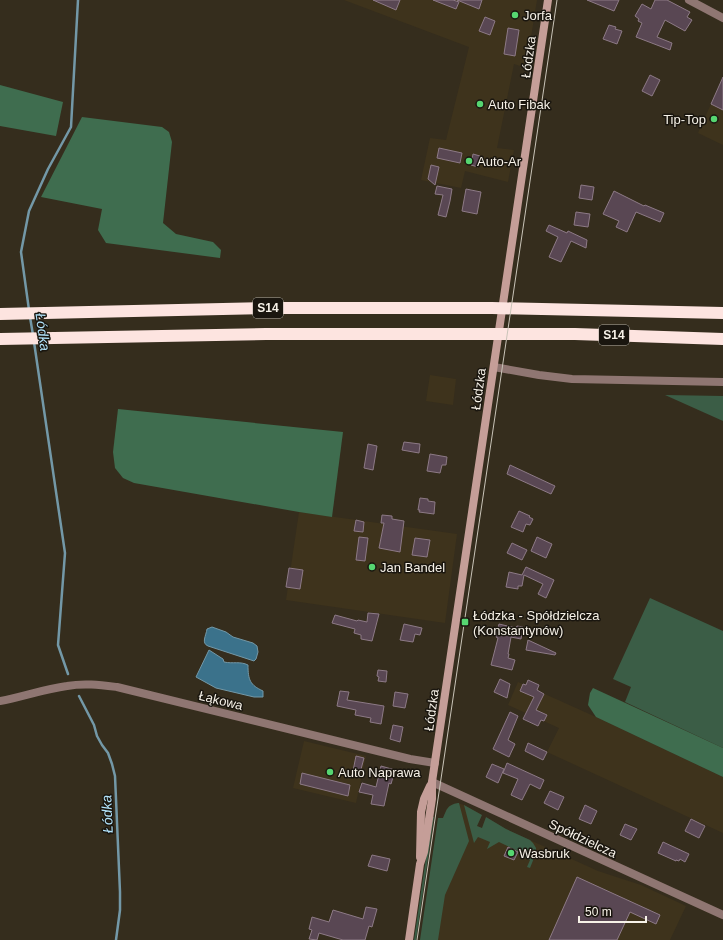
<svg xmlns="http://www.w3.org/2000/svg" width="723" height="940" viewBox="0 0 723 940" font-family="Helvetica,sans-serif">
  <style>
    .built { fill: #3e331c }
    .green { fill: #3b5d46 }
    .forest { fill: #3f6d4f }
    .water { fill: #3b728b; stroke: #7398a7 }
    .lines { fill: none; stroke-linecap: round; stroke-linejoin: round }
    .stream { stroke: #7398a7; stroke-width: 2.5 }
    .building { fill: #594753; stroke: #8d7a86 }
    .street { stroke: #8f7672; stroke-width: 8 }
    .secondary { stroke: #c59e98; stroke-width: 8 }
    .highway { stroke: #fde4e0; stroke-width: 12 }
    .tram { stroke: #c9c4b8; stroke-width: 1 }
    .poi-dot { fill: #56d671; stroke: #1a160f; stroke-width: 1.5 }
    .labels { text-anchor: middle; stroke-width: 3; stroke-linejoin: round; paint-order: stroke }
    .shield { fill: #1a160f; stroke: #b5b0a7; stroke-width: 1 }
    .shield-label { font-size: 12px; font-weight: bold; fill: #f7f2e8 }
    .poi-label { font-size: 13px; fill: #f7f2e8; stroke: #1a160f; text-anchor: start }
    .street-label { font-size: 13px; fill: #f7f2e8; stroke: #1a160f }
    .water-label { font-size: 14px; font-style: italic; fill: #b2e3fb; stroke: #1a160f }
  </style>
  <rect width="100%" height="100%" fill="#352d1d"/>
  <g class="built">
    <polygon points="344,0 537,0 526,68 514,64 497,148 514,150 508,182 465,171 461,188 421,180 430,138 446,140 469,47"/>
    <polygon points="723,77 723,145 698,133"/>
    <polygon points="430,375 456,379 453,405 426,401"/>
    <polygon points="299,512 457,534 445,623 286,600"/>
    <polygon points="518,682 596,717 723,777 723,833 547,752 559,728 508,705"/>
    <polygon points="304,741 366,756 356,803 293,788"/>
    <polygon points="458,803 464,805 482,815 477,826 482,828 486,817 506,829 598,871 641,885 686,906 670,940 427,940 442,818 444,817 446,810 449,806"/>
  </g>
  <g class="green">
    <polygon points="665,395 723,396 723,421"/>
    <polygon points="650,598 723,631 723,748 625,702 631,687 613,679"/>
    <path d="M458 803H459L469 841 445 895 438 940H420L438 818H443C447 809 447 805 458 803Z"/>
    <polygon points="464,805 482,815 477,826 482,828 486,817 506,829 530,840 533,843 536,848 536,853 530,868 527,867 530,860 523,857 522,853 499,842 487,849 490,842 478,837 474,843"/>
    <polygon points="432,817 434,817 416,940 414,940"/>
  </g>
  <g class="forest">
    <polygon points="0,85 63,102 56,136 0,126"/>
    <polygon points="82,117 162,127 169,132 172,142 163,223 176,234 213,242 221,250 220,258 106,243 98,230 102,209 41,197"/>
    <polygon points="118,409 343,432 332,517 299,512 134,483 123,478 115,468 113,452"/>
    <polygon points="593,688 723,748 723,777 596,717 588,705 590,693"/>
  </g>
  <g class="water">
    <path d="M212 627 226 632 233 637 253 643 257 646 258 652 256 659 254 661 251 660 208 646C201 643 206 636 207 629Z"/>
    <path d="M209 650 223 659 224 662C233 664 240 661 248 665 248 680 250 685 263 691V697H254L216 688 196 677Z"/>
  </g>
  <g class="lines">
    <g class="stream">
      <polyline points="29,310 21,252 29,211 48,169 71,127 78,0"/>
      <polyline points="30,317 33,335"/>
      <polyline points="34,342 65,553 58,645 68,674"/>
      <polyline points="79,696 94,725 97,736 102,745 108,753 112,764 115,776 120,892 120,910 116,940"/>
    </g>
  </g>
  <g class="building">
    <polygon points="373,0 400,0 396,10"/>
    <polygon points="433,0 453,0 459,2 456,9"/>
    <polygon points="457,0 482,0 479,9"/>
    <polygon points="587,0 619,0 614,11"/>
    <polygon points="655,0 667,0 690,12 687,17 692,20 685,31 665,20 657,37 672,43 670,50 636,37 642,23 638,21 639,19 635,16 642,4 651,9"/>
    <polygon points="485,17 495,21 490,35 479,31"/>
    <polygon points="609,25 616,27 615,29 622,31 617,44 603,39"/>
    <polygon points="508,28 519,30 515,56 504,54"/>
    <polygon points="650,75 660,80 652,96 642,91"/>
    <polygon points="723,77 723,110 711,104"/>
    <polygon points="439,148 462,153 460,163 437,158"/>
    <polygon points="473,154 480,156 478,167 471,165"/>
    <polygon points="431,165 439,167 435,185 428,179"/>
    <polygon points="581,185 594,187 592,200 579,198"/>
    <polygon points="437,186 452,189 450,201 446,217 438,215 443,195 435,194"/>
    <polygon points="466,189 481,192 477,214 462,211"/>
    <polygon points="614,191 644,206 645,205 664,213 660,222 636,212 627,232 616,227 619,221 603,214"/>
    <polygon points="576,212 590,214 588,227 574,225"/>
    <polygon points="549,225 567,233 568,231 587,240 586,248 571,241 561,262 549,257 558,237 546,231"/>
    <polygon points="404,442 420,444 419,453 402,450"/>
    <polygon points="368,444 377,446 373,470 364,468"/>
    <polygon points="430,454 447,457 446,465 442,465 440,473 427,471"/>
    <polygon points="510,465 555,486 551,494 507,474"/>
    <polygon points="420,498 428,499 428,501 435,502 434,514 419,512 420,510 418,510"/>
    <polygon points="519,511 530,516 529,517 533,519 530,525 526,524 523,532 511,527"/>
    <polygon points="382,515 392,516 392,519 404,521 400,552 379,548 384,523 381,523"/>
    <polygon points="356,520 364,522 363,532 354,531"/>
    <polygon points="359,537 368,538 365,561 356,560"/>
    <polygon points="537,537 552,544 546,558 531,551"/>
    <polygon points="415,538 430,540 427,557 412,555"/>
    <polygon points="512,543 527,550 522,560 507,553"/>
    <polygon points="526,567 554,580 546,598 538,594 543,584 524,575 522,586 518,586 518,589 506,587 509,572 522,575"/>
    <polygon points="289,568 303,570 300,589 286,587"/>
    <polygon points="368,613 379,614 372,641 361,639 361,635 354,633 355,629 332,623 335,615 357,621 358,620 367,622"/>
    <polygon points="404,624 422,628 420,635 415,634 413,642 400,640"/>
    <polygon points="499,624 516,628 517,626 523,627 521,639 511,637 508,654 509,654 508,658 515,660 512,670 491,665 498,638 496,637"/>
    <polygon points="528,640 556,653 555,655 526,650"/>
    <polygon points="378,670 387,671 386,682 378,681 379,677 377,676"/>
    <polygon points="500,679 510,684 507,698 494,692"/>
    <polygon points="528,680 539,685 537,690 544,694 536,710 547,715 544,721 541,720 538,726 523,719 534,697 520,691 523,684 526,685"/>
    <polygon points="340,691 349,692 347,700 384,706 381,724 370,722 371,718 355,715 356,710 337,706"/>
    <polygon points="395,692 408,694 405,708 393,706"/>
    <polygon points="510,712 518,716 508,740 515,744 509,757 493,749"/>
    <polygon points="393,725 403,727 400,742 390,739"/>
    <polygon points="528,743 547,752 543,760 525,751"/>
    <polygon points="356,756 364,758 360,773 353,771"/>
    <polygon points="507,763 544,780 540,789 530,784 522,800 511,795 518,779 503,773"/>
    <polygon points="492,764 504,769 498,783 486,777"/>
    <polygon points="381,766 395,770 391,784 389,783 384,806 371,804 373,795 359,792 362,783 376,787"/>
    <polygon points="302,773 350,785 348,796 300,784"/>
    <polygon points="550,791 564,797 558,810 544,803"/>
    <polygon points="585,805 597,811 591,824 579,819"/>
    <polygon points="691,819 705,826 699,838 685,831"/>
    <polygon points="625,824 637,829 631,840 620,835"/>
    <polygon points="663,842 689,854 685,862 680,859 679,861 676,860 676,861 658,853"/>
    <polygon points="508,847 518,852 514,860 504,856"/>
    <polygon points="372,855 390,859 387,871 368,866"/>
    <polygon points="577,877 660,915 656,924 630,912 617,940 549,940"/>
    <polygon points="366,907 377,909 372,927 369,926 365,940 343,940 319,933 317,940 309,939 312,930 309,929 312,917 329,922 333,910 363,919"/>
  </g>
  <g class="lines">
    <g class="street">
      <polyline points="689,0 723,18"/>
      <polyline points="494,367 539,375 572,379 723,382"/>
      <path d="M0 701C22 697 44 689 67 686 84 683 100 685 117 687L410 759 435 763"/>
      <polyline points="432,782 723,915"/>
    </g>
    <g class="secondary">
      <polyline points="420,857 421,812 424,799 430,786"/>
      <polyline points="409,940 420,864 424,852 429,819 432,799 432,782 548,0"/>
    </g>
    <g class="highway">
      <polyline points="0,314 265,308 492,308 723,313"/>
      <polyline points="0,339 266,334 575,334 723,339"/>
    </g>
    <polyline class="tram" points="417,940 557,0"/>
  </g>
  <g class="poi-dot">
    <circle cx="515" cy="15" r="4"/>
    <circle cx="480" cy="104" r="4"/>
    <circle cx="714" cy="119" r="4"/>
    <circle cx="469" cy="161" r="4"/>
    <circle cx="372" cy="567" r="4"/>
    <rect x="461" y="618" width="8" height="8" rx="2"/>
    <circle cx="330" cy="772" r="4"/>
    <circle cx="511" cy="853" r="4"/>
  </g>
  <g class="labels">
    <g class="shield">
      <rect x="253" y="298" width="30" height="20" rx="3"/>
      <rect x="599" y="325" width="30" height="20" rx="3"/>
    </g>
    <g class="shield-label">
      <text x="268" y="312">S14</text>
      <text x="614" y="339">S14</text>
    </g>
    <g class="poi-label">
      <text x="523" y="20">Jorfa</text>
      <text x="488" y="109">Auto Fibak</text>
      <text x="706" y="124" text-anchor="end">Tip-Top</text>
      <text x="477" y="166">Auto-Ar</text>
      <text x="380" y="572">Jan Bandel</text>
      <text x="473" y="620">Łódzka - Spółdzielcza<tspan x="473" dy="15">(Konstantynów)</tspan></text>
      <text x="338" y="777">Auto Naprawa</text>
      <text x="519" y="858">Wasbruk</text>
    </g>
    <g class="street-label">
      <text transform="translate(528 57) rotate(-82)" y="5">Łódzka</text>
      <text transform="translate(478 389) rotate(-82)" y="5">Łódzka</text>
      <text transform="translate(221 700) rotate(14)" y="5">Łąkowa</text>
      <text transform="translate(431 710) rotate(-82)" y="5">Łódzka</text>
      <text transform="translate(583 838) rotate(25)" y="5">Spółdzielcza</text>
    </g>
    <g class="water-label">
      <text transform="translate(43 332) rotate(82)" y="5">Łódka</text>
      <text transform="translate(107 814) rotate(-92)" y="5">Łódka</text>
    </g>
  </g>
  <path d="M579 916v6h67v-6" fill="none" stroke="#f7f2e8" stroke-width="2"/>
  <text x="585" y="916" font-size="12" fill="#f7f2e8" stroke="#1a160f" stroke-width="3" paint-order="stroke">50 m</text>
</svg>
